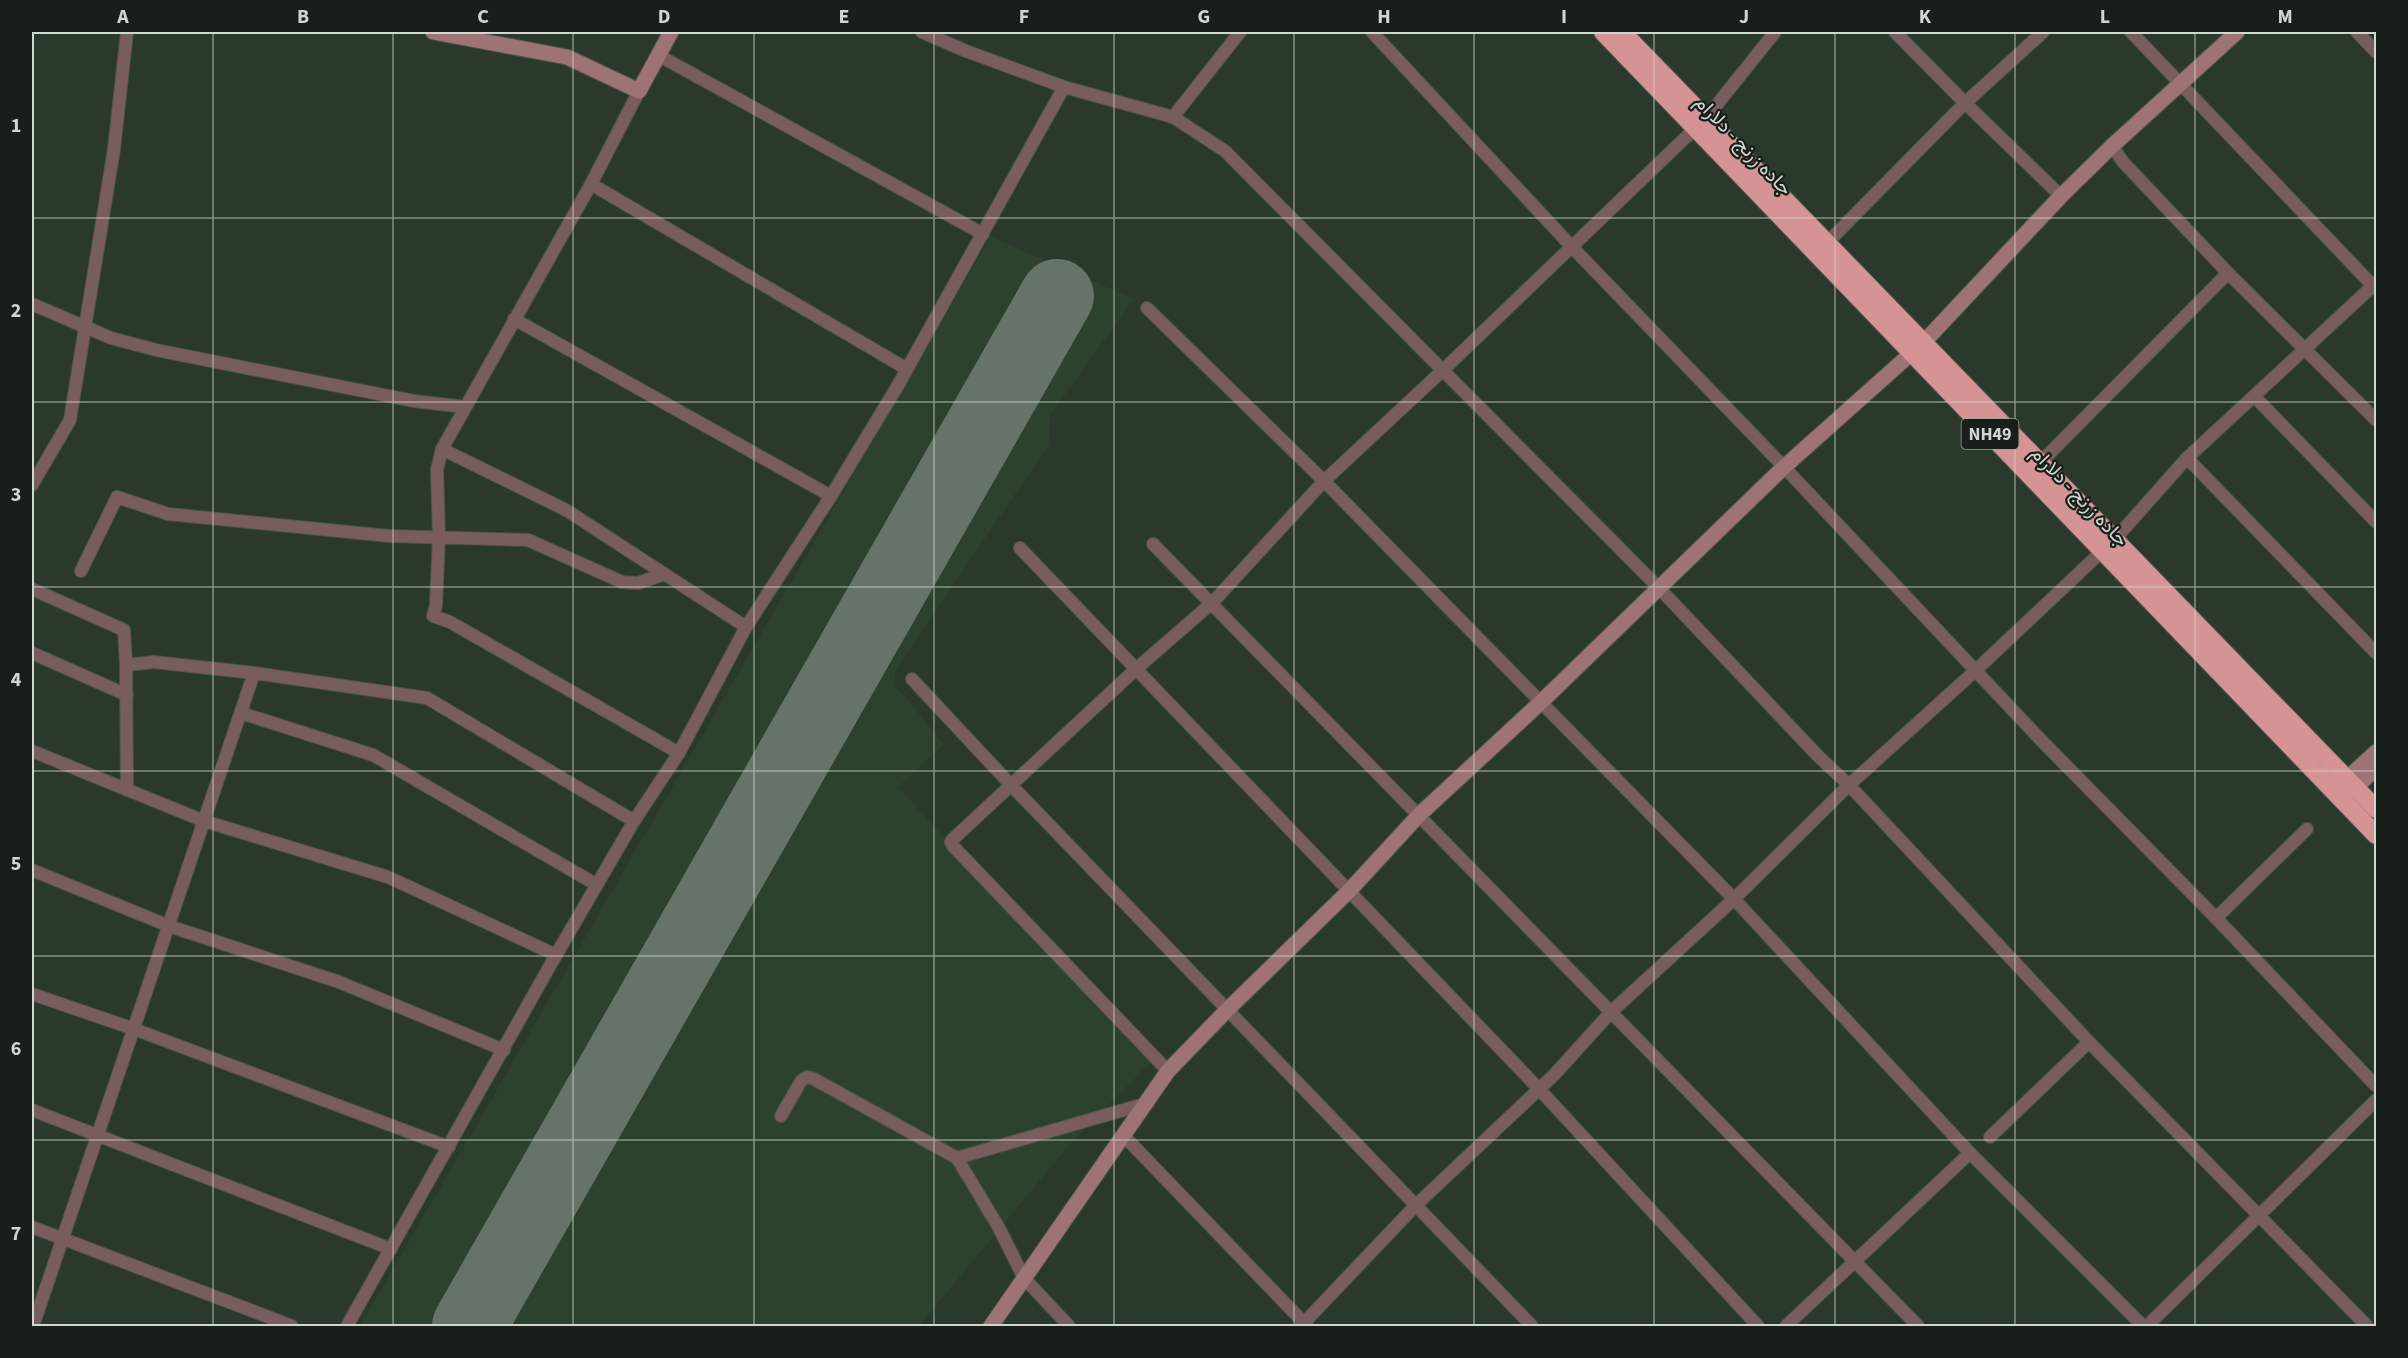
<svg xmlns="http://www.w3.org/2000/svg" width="2408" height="1358" viewBox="0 0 2408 1358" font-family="'Source Sans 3',Vazirmatn,sans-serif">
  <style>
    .built { fill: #2d412f }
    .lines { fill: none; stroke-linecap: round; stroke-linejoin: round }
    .runway { stroke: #677368; stroke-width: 74 }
    .street-casing { stroke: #49564a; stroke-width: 14 }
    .secondary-casing { stroke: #49564a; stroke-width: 17 }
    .highway-casing { stroke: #49564a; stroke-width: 20 }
    .street { stroke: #795d5e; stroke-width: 12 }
    .secondary { stroke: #9e7375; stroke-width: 15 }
    .highway { stroke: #d59395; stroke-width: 18 }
    .grid { fill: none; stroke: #cfd8d0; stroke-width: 1.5; stroke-opacity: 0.55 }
    .labels { text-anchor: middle; stroke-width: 4.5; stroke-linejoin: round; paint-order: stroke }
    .shield { fill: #181e18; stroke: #98a099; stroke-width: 1.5 }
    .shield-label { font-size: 18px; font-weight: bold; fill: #cfd8d0 }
    .street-label { font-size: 20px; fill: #cfd8d0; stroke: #181e18 }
    .neatline { fill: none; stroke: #cfd8d0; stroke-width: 2 }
    .grid-label { font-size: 20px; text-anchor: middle; font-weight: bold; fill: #cfd8d0 }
  </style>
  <rect width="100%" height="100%" fill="#2b392c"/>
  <polygon class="built" points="991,237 1134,299 1050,415 1049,444 895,671 895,685 944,744 898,787 1151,1062 1072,1142 919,1326 360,1326"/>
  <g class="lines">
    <polyline class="runway" points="469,1326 1057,296"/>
    <defs>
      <g id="street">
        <polyline points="922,32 966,51 1064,87 1173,117 1225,151 1659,588 1819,757 1849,785 2089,1042 2367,1326"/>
        <polyline points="1372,32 1572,247 1784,467 2038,737 2216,918 2376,1086"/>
        <polyline points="1895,32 1965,103 2061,196"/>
        <polyline points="2131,32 2376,289"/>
        <polyline points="2357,32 2376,52"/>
        <polyline points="658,55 983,234"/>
        <polyline points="639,91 591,184 442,449 437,470 439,537 436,605 433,616 450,622 679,753"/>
        <polyline points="1173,117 1240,32"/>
        <polyline points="2112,146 2123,162 2228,273 2376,420"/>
        <polyline points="591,184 907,369"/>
        <polyline points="1827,243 1965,103 2043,32"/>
        <polyline points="32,304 111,338 156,350 414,401 465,407"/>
        <polyline points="1147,308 1324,481 1734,899 1970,1153 2143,1326"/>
        <polyline points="514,319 831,496"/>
        <polyline points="2254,396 2376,522"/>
        <polyline points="442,449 566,510 746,627"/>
        <polyline points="2187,458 2376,653"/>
        <polyline points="2041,462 2228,273"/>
        <polyline points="32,485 70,420 114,149 127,32"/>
        <polyline points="1153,544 1918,1326"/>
        <polyline points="1020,548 1539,1089 1758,1326"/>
        <polyline points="81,571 117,497 168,514 389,536 528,540 622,582 638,583 665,574"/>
        <polyline points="32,589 124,630 126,665 154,662 254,673 427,698 634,821"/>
        <polyline points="32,653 127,695"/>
        <polyline points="126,665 127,790"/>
        <polyline points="912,679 1010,784 1532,1326"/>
        <polyline points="241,713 373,755 597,885"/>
        <polyline points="32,751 204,821 388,877 556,955"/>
        <polyline points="32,870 169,926 339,982 504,1050"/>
        <polyline points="2216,918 2307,829"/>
        <polyline points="32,994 134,1029 449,1147"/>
        <polyline points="1168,1071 953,846 951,842 952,840 1136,669 1213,602 1324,481 1442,371 1707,117 1775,32"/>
        <polyline points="32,1110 391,1249"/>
        <polyline points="781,1116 801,1081 807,1077 814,1079 957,1158 1148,1103"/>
        <polyline points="1124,1136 1307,1326"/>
        <polyline points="1990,1137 2089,1042"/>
        <polyline points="957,1158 999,1228 1024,1278 1069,1326"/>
        <polyline points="32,1227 292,1326"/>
        <polyline points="33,1326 254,673"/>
        <polyline points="347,1326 556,955 634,821 679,753 746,627 831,496 897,387 1064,87"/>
        <polyline points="1301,1326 1415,1206 1554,1075 1611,1012 1734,899 1849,785 1975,671 2115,539 2187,458 2376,283"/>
        <polyline points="1786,1326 1970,1153"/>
        <polyline points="2147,1326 2376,1100"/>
      </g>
      <g id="secondary">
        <polyline points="433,32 567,57 639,91 671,32"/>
        <polyline points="2339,786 2376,752"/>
        <polyline points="2347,796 2376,768"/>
        <polyline points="991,1326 1168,1071 1227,1010 1349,891 1419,815 1540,703 1784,467 1924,342 2061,196 2112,146 2237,32"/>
      </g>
      <g id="highway">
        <polyline points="1603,32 2376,835"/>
        <polyline points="1622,32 2376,809"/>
      </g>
    </defs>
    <use href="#street" class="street-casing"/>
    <use href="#secondary" class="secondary-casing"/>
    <use href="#highway" class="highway-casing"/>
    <use href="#street" class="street"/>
    <use href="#secondary" class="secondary"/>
    <use href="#highway" class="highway"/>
  </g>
  <path class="grid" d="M213 32V1326M393 32V1326M573 32V1326M754 32V1326M934 32V1326M1114 32V1326M1294 32V1326M1474 32V1326M1654 32V1326M1835 32V1326M2015 32V1326M2195 32V1326M32 218H2376M32 402H2376M32 587H2376M32 771H2376M32 956H2376M32 1140H2376"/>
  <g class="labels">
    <rect class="shield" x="1961.5" y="419" width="57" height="30" rx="4.5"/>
    <g class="shield-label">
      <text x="1990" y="440">NH49</text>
    </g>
    <g class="street-label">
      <text transform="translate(1744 145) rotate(46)" y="7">جاده زرنج - دلارام</text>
      <text transform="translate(2080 496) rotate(46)" y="7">جاده زرنج - دلارام</text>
    </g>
  </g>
  <rect width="2408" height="1358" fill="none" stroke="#181e18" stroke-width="66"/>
  <rect x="33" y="33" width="2342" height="1292" class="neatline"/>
  <g class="grid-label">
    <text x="123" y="23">A</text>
    <text x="303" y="23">B</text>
    <text x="483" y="23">C</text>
    <text x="664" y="23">D</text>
    <text x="844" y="23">E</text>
    <text x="1024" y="23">F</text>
    <text x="1204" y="23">G</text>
    <text x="1384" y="23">H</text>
    <text x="1564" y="23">I</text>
    <text x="1744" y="23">J</text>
    <text x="1925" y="23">K</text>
    <text x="2105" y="23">L</text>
    <text x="2285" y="23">M</text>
    <text x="16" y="132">1</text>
    <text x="16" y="317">2</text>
    <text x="16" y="501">3</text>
    <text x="16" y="686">4</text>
    <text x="16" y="870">5</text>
    <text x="16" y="1055">6</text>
    <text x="16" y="1240">7</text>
  </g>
</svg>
